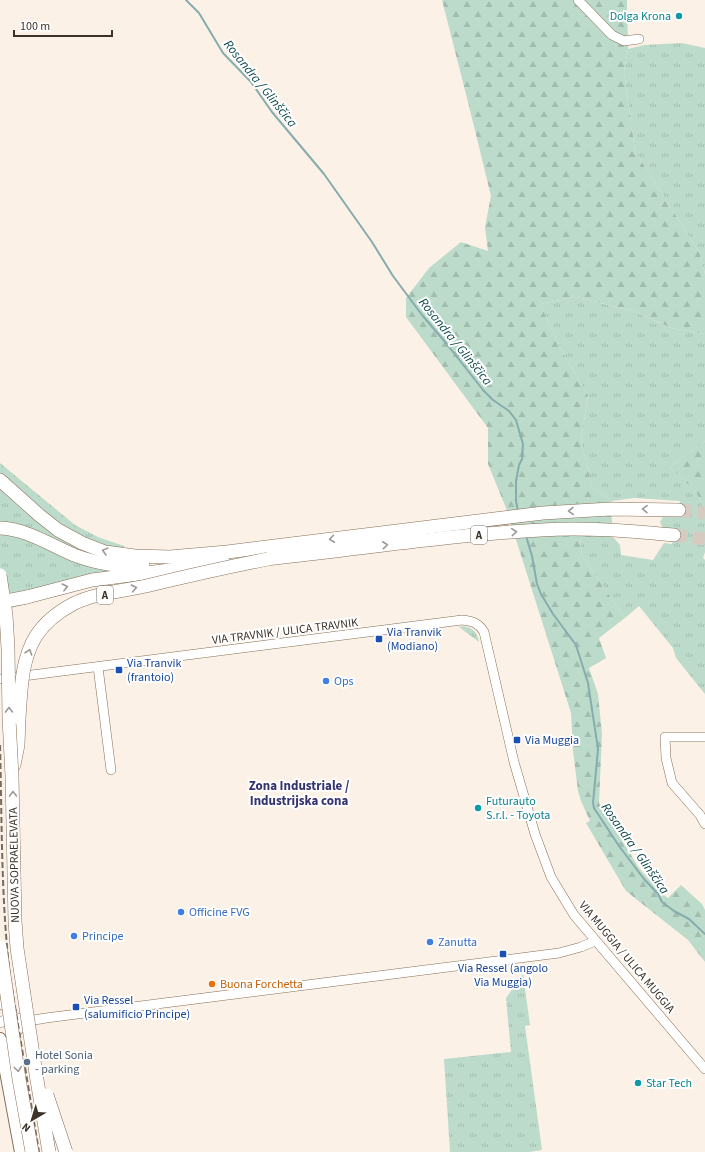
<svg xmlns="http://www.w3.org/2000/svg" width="705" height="1152" viewBox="0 0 705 1152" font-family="'Source Sans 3',sans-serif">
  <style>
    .grass { fill: url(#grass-tufts) }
    .forest { fill: url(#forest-firs) }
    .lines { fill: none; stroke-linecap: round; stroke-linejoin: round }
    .stream { stroke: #86acae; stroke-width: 2 }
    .highway-tunnel { stroke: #d6cbc0; stroke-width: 13; stroke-dasharray: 13 6; stroke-linecap: butt }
    .minor-casing { stroke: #876f57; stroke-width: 10 }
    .major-casing { stroke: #876f57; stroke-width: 14 }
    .highway-casing { stroke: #876f57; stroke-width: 14 }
    .minor { stroke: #fff; stroke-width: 9 }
    .major { stroke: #fff; stroke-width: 12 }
    .highway { stroke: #fff; stroke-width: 13 }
    .rail { stroke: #766b60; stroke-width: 2; stroke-dasharray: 6 3; stroke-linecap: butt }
    .highway-bridge-casing { stroke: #876f57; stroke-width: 14; stroke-linecap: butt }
    .highway-bridge { stroke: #fff; stroke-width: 13 }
    .oneway { stroke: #9e9894 }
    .culture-dot { fill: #0f9aa8; stroke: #fff; stroke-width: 1.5 }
    .transit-dot { fill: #1a4fb4; stroke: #fff; stroke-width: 1.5 }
    .shop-dot { fill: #3f7fe0; stroke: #fff; stroke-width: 1.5 }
    .food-dot { fill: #e8710a; stroke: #fff; stroke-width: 1.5 }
    .service-dot { fill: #5c6f8a; stroke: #fff; stroke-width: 1.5 }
    .labels { text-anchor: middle; stroke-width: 4; stroke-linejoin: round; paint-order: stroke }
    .shield { fill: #fff; stroke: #777068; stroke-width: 1 }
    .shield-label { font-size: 11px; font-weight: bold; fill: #3d3228 }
    .culture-label { font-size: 12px; fill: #0d838f; stroke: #fff; text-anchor: start }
    .street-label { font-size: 12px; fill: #3d3228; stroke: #fff }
    .transit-label { font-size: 12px; fill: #164399; stroke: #fff; text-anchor: start }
    .shop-label { font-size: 12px; fill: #366cbe; stroke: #fff; text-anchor: start }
    .food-label { font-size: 12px; fill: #c56008; stroke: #fff; text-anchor: start }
    .service-label { font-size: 12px; fill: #4e5e75; stroke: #fff; text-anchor: start }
    .water-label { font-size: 13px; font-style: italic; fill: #0c474a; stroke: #fff }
    .neighbourhood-label { font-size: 13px; font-weight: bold; fill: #35336f; stroke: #fff }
  </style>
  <defs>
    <pattern id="grass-tufts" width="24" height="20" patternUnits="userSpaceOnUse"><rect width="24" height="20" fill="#bcdbcb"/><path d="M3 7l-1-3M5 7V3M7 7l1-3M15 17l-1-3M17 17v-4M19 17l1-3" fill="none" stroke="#a2bcae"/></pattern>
    <pattern id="forest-firs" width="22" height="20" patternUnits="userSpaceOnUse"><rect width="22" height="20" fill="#bcdbcb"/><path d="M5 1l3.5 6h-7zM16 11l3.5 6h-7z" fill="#a2bcae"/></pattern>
  </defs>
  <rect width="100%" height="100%" fill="#fcf1e6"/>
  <g class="grass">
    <polygon points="682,43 705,48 705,274 700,254 635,151 624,72 628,49 644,45"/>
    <polygon points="577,297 633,311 671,328 705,334 705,441 670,467 695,491 705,508 705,552 703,558 705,560 705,694 676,658 673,648 639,606 625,618 582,556 580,536 613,537 620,545 621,555 653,560 664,543 672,544 674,528 663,529 660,522 663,517 677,517 680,501 634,498 612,501 592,487 581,440 588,395 565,357 540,304"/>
    <polygon points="0,463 75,525 98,537 124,546 122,579 0,611"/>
    <path d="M459 627C470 625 477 631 479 642Z"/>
    <polygon points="523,974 530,1025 525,1026 542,1150 529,1152 450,1152 444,1059 511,1052 506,998"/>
  </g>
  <g class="forest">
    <path d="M442 0H627L628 49 624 72 635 151 700 254 705 274V334L671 328 633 311 577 297 540 304 565 357 588 395 581 440 592 487 612 501C609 513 614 524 613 537H580L582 556 625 618 599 638 606 658 589 668 598 694 602 734 599 803 639 868 661 893 668 898 681 885 702 904 705 910V962L688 940 626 891 586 823 590 821 581 801 578 791 573 751 571 713 506 508 488 464V428L406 317V298L429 268 461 242 488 251 485 227 491 196 469 106Z"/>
    <polygon points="705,441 705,508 695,491 670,467"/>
  </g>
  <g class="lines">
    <g class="stream">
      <polyline points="186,0 199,13 223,53 251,82 272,112 324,174 372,242 393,276 422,315 446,343 483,390 493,400 509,411 516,420 523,444 522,459 519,465 516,481 516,501 518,511"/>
      <polyline points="526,536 532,556 537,584 541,594 553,614 576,645 588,683 598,749 593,803 594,808 619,846 644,879 658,894 662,902 674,911 689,919 705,934"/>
    </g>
    <g class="highway-tunnel">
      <polyline points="679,510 705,513"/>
      <polyline points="674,535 705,539"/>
    </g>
    <defs>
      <g id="minor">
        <polyline points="578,0 612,35 624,41 639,39"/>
        <polyline points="98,667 111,770"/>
        <path d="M0 679 462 620C472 621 479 623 484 632L514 762 535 834 551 877 574 915 705 1069"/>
        <polyline points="705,737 665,737 666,758 672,783 700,815 705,824"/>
        <polyline points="0,1003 12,1012"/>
        <path d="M0 1023C15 1012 16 1020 30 1020 36 1020 41 1019 46 1018L559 953 581 947 595 941"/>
        <polyline points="2,1051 15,1033 29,1020"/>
      </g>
      <polyline id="major" points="0,1039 21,1152"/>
      <g id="highway">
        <polyline points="0,480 39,515 58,530 82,543 105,552 135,556 170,557 227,552 543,513 610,509 679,510"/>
        <path d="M0 528C27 529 50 545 74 555 98 564 118 567 143 565"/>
        <path d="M257 560C352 550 446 535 541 530 585 527 630 531 674 535"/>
        <polyline points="27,597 92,580 224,563"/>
        <polyline points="14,765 18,745 19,718"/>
      </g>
    </defs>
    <use href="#minor" class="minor-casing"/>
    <use href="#major" class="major-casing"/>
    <use href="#highway" class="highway-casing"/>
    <use href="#minor" class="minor"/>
    <use href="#major" class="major"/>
    <use href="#highway" class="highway"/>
    <path class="rail" d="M0 745C2 822 1 900 10 976L39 1152"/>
    <defs>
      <g id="highway-bridge">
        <polyline points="0,575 6,615 8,648 9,718 12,776 15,921 17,948 36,1074 49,1152"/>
        <polyline points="0,602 27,597"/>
        <path d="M19 718C21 691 21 660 36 636 45 622 58 612 73 604 95 593 123 591 146 586 187 576 227 567 268 559"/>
        <polyline points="0,947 19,1079 32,1152"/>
        <polyline points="47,1095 66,1152"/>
      </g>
    </defs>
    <use href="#highway-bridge" class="highway-bridge-casing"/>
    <use href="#highway-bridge" class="highway-bridge"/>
  </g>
  <defs><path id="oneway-chevron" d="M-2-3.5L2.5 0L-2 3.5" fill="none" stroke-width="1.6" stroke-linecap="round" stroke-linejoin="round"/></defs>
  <g class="oneway">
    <use href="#oneway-chevron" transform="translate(645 509) rotate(-179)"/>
    <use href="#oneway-chevron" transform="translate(571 511) rotate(177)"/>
    <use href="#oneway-chevron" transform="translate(514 532) rotate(-5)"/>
    <use href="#oneway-chevron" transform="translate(332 539) rotate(173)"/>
    <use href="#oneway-chevron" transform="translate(385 545) rotate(-6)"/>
    <use href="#oneway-chevron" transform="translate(105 551) rotate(-165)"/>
    <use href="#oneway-chevron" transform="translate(65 587) rotate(-14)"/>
    <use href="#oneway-chevron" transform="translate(134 588) rotate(-12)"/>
    <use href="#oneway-chevron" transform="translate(29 652) rotate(-71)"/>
    <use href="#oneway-chevron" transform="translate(9 710) rotate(-91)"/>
    <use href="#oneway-chevron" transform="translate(13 794) rotate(-91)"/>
    <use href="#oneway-chevron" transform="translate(18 1069) rotate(82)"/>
  </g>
  <g class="culture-dot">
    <circle cx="679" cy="16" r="4"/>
    <circle cx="478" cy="808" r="4"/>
    <circle cx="638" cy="1083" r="4"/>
  </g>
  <g class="transit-dot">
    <rect x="375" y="635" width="8" height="8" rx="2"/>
    <rect x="115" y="666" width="8" height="8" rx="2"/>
    <rect x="513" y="736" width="8" height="8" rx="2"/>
    <rect x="499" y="950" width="8" height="8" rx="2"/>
    <rect x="72" y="1003" width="8" height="8" rx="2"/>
  </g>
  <g class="shop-dot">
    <circle cx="326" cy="681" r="4"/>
    <circle cx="181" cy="912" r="4"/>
    <circle cx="74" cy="936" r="4"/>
    <circle cx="430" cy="942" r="4"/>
  </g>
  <circle class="food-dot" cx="212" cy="984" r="4"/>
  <circle class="service-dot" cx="27" cy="1062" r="4"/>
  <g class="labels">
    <g class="shield">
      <rect x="471" y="526" width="16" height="18" rx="3"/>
      <rect x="97" y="586" width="16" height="18" rx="3"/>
    </g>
    <g class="shield-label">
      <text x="479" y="539">A</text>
      <text x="105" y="599">A</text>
    </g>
    <g class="culture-label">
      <text x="671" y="20" text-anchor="end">Dolga Krona</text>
      <text x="486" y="805">Futurauto<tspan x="486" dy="14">S.r.l. - Toyota</tspan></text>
      <text x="646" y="1087">Star Tech</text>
    </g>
    <g class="street-label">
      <text transform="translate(285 631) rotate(-7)" y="4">VIA TRAVNIK / ULICA TRAVNIK</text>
      <text transform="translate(14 865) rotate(-91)" y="4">NUOVA SOPRAELEVATA</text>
      <text transform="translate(627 957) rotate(50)" y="4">VIA MUGGIA / ULICA MUGGIA</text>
    </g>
    <g class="transit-label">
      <text x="387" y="636">Via Tranvik<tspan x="387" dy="14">(Modiano)</tspan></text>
      <text x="127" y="667">Via Tranvik<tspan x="127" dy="14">(frantoio)</tspan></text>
      <text x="525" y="744">Via Muggia</text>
      <text x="503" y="972" text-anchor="middle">Via Ressel (angolo<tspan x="503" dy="14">Via Muggia)</tspan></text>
      <text x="84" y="1004">Via Ressel<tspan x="84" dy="14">(salumificio Principe)</tspan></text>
    </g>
    <g class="shop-label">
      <text x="334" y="685">Ops</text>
      <text x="189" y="916">Officine FVG</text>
      <text x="82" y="940">Principe</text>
      <text x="438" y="946">Zanutta</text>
    </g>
    <g class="food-label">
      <text x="220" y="988">Buona Forchetta</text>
    </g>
    <g class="service-label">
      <text x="35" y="1059">Hotel Sonia<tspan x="35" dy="14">- parking</tspan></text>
    </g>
    <g class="water-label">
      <text transform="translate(261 83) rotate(51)" y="5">Rosandra / Glinščica</text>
      <text transform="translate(456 341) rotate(51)" y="5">Rosandra / Glinščica</text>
      <text transform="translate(636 848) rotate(55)" y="5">Rosandra / Glinščica</text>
    </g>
    <g class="neighbourhood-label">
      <text x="299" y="790">Zona Industriale /<tspan x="299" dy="15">Industrijska cona</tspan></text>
    </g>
  </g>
  <g transform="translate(32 1120) rotate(218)" stroke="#ffffff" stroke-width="3" paint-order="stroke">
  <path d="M0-3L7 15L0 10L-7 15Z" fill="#3d3228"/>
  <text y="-6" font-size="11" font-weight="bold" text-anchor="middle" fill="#3d3228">N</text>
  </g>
  <path d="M14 30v6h98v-6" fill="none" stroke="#3d3228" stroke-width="2"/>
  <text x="20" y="30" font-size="12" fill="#3d3228" stroke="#ffffff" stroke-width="3" paint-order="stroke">100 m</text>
</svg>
